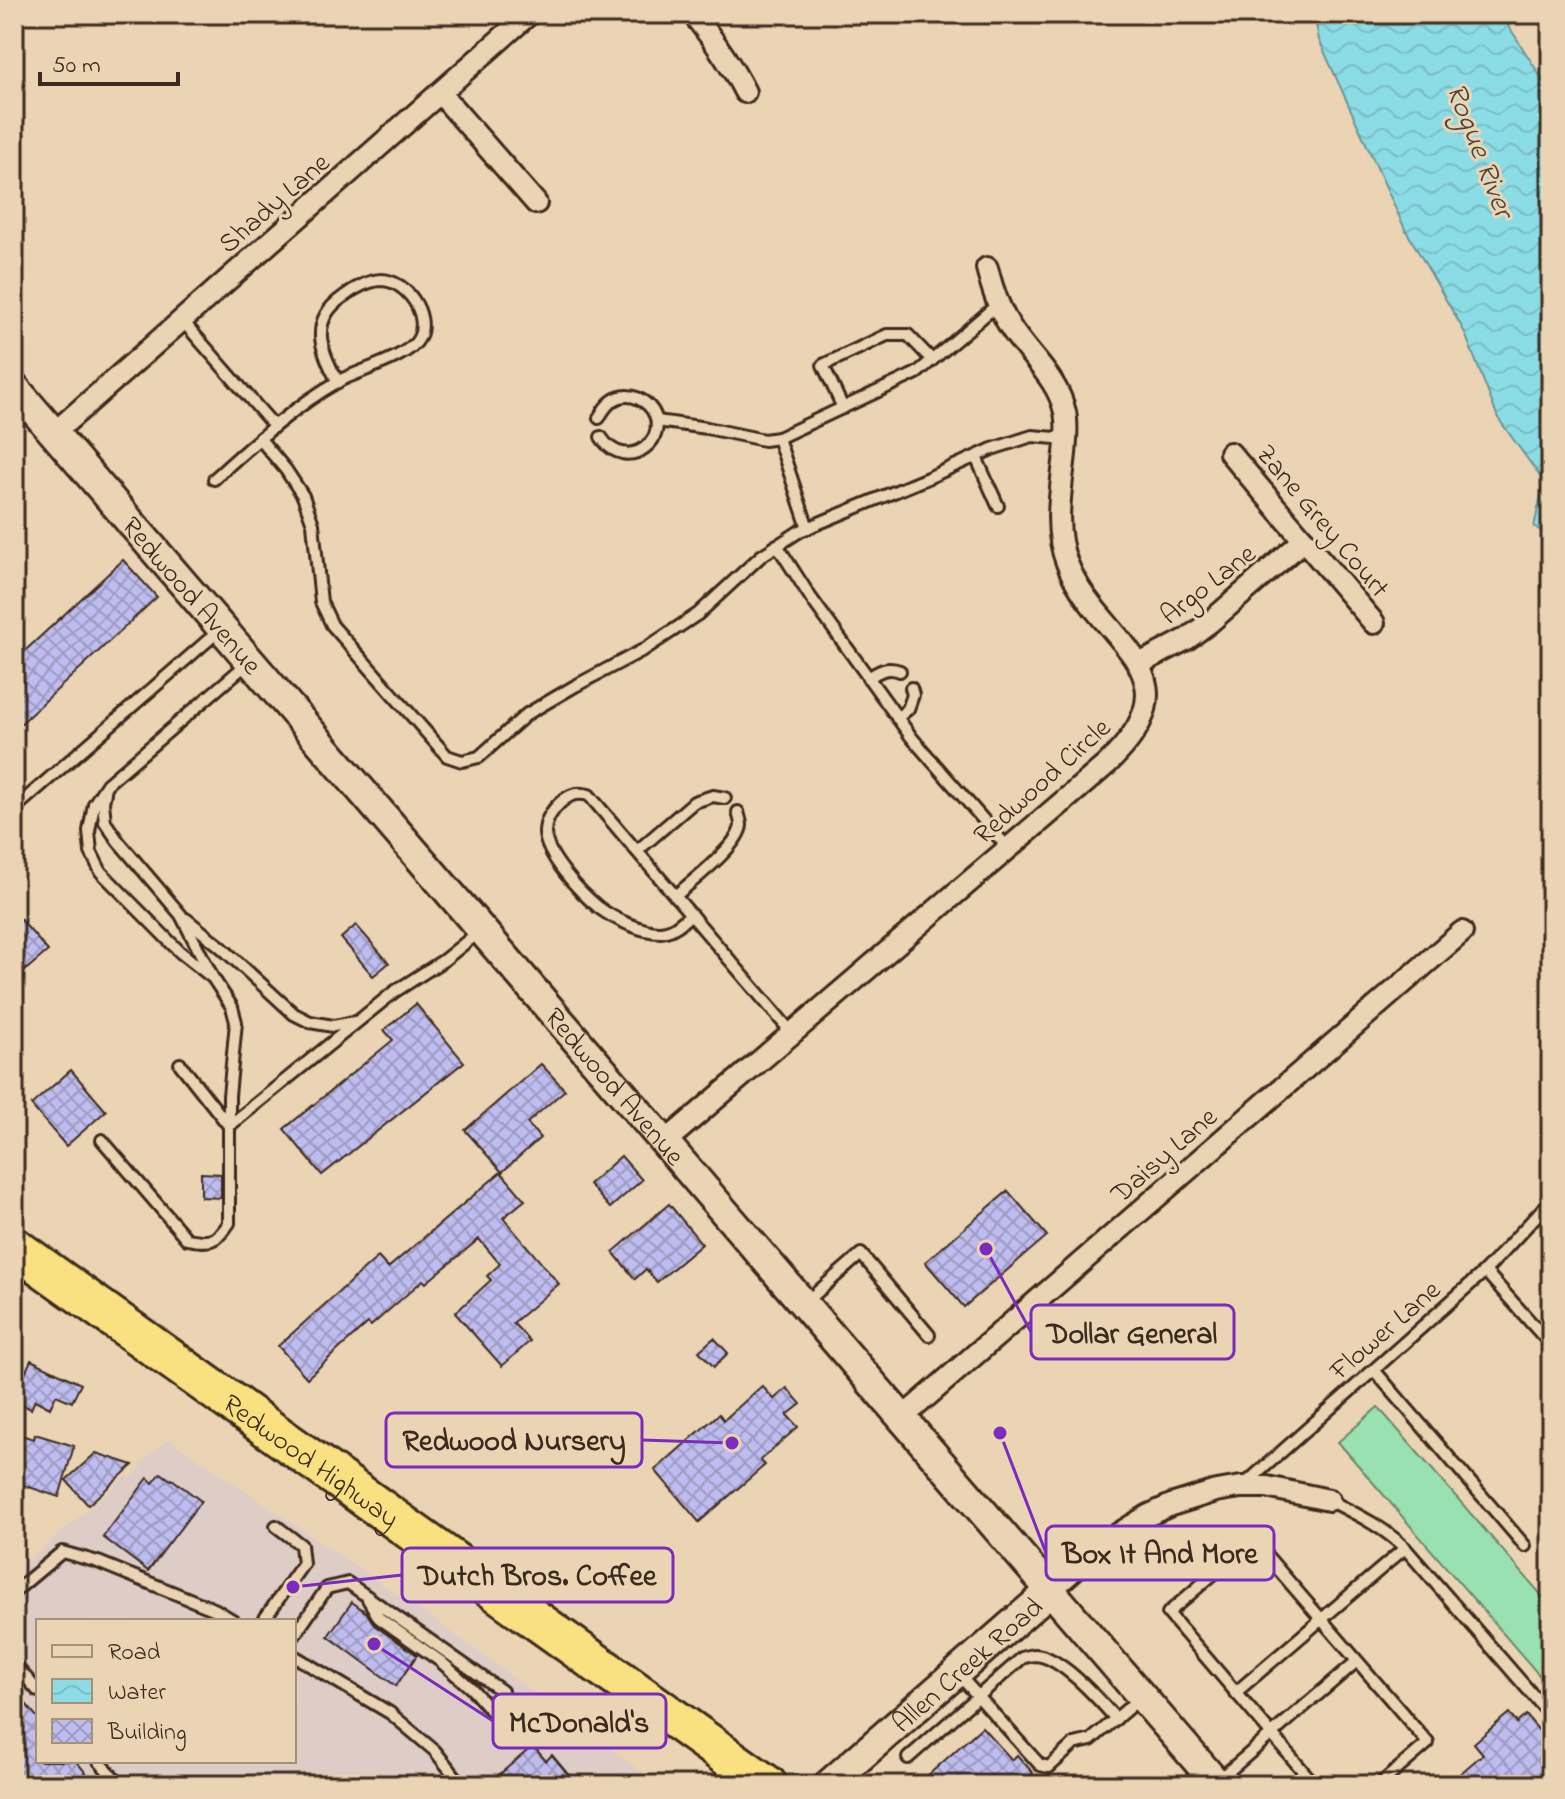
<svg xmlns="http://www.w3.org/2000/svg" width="1565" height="1799" viewBox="0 0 1565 1799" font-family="'Indie Flower',sans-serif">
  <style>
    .built { fill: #decdc6; fill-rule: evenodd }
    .grass { fill: #99e1b0; stroke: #6a8667; stroke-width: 2 }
    .water { fill: url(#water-waves); stroke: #6c9596; stroke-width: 2 }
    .building { fill: url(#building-cross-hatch); stroke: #3b2a1e; stroke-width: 2 }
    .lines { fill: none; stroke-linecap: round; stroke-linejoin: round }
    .lane-casing { stroke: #3b2a1e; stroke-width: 16 }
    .street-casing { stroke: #3b2a1e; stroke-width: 26 }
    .secondary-casing { stroke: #3b2a1e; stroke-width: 34 }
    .highway-casing { stroke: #3b2a1e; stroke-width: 44 }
    .lane { stroke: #ebd4b4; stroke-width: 10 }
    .street { stroke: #ebd4b4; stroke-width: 20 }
    .secondary { stroke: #ebd4b4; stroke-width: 28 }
    .highway { stroke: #f9e181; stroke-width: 38 }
    .labels { text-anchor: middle; stroke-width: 6; stroke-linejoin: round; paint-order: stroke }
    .street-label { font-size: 28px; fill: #3b2a1e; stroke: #ebd4b4 }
    .water-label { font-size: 30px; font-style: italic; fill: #47453c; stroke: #ebd4b4 }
    .leader { fill: none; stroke: #7b2cbf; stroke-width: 3 }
    .callout-dot { fill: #7b2cbf; stroke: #ebd4b4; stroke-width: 3 }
    .callout { fill: #ebd4b4; stroke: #7b2cbf; stroke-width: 3 }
    .callout-label { font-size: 30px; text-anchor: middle; font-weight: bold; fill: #3b2a1e }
  </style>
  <defs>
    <pattern id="water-waves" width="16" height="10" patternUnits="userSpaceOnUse" patternTransform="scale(2)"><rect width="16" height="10" fill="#8cdce6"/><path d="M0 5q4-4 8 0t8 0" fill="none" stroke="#7abdc5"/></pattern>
    <pattern id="building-cross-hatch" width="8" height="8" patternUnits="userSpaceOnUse" patternTransform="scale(2)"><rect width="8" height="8" fill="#bfbdef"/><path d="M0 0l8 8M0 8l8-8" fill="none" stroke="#9c9ac1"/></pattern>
  </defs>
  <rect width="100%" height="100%" fill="#ebd4b4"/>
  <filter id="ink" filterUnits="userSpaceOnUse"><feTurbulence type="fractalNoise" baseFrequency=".0125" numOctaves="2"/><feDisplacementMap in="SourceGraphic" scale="16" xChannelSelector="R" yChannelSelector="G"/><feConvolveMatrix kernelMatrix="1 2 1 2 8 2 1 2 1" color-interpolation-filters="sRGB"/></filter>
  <g filter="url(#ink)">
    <path class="built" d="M169 1439 445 1627 659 1785H14V1573L127 1475 130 1478 142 1467 140 1464ZM38 1621H294V1761H38Z"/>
    <polygon class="grass" points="1378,1407 1551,1606 1551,1689 1338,1442"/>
    <polygon class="water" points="1314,14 1501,14 1551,93 1551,536 1534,527 1544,482 1498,418 1464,331 1404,227 1319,40"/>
    <g class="building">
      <polygon points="123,560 157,597 14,730 14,661"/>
      <polygon points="14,912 48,951 14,980"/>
      <polygon points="356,925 389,963 373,976 341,938"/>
      <polygon points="416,1004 464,1062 322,1175 284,1129 393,1040 384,1030"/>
      <polygon points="541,1064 565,1090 527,1123 540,1138 502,1172 465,1130"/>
      <polygon points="71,1070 106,1111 66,1146 31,1105"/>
      <polygon points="621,1156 642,1180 610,1208 589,1184"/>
      <polygon points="501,1172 525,1200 503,1218 559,1284 513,1323 530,1341 502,1366 455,1313 491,1280 487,1276 500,1264 479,1239 426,1283 423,1280 371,1326 368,1323 307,1378 278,1346 378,1257 388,1268"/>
      <polygon points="201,1173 221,1174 221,1198 201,1197"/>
      <polygon points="1008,1191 1047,1236 964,1307 925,1262"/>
      <polygon points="669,1204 702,1244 657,1282 646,1269 635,1279 613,1252"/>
      <polygon points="714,1338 728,1353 714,1367 699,1351"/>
      <polygon points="31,1360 81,1384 72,1402 56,1395 50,1408 35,1400 31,1409 14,1400 14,1397"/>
      <polygon points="762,1386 774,1399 787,1388 801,1404 787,1415 798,1427 760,1460 765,1465 699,1522 655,1470 719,1414 724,1420"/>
      <polygon points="14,1433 34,1439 35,1434 74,1446 59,1497 14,1482"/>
      <polygon points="96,1453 133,1465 88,1505 66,1480"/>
      <polygon points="161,1473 171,1480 172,1479 201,1501 148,1571 103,1537 148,1478 153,1483"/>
      <polygon points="352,1602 367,1613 374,1625 417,1655 396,1686 328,1636"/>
      <polygon points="14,1690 38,1718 38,1761 76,1761 96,1785 14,1785"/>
      <polygon points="1509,1713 1517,1723 1526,1715 1551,1745 1551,1785 1447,1785 1483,1754 1474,1743"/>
      <polygon points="982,1727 1012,1760 1017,1755 1033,1773 1020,1785 934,1785 927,1776"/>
      <polygon points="533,1746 546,1761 552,1755 577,1785 508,1785 500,1774"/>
    </g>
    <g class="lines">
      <defs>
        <g id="lane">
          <polyline points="181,319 274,426"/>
          <polyline points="843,408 823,365 887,335 908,335 932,360"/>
          <path d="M599 418C605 406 613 396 627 396 636 396 643 400 649 406 676 436 627 477 601 437"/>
          <polyline points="657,421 707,428 764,440 778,438 917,373 998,304"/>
          <polyline points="778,438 808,528"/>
          <polyline points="260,439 286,470 303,496 313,524 321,602 332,625 447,756 462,761 479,757 527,714 575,686 645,649 698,614 761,556 800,531 930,477 992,449 1032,436 1067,439"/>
          <polyline points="976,457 998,506"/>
          <path d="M214 479C253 444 293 407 339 381 358 371 410 357 419 338 430 315 407 281 382 280 369 280 353 289 343 297 308 321 321 351 338 382"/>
          <polyline points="777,545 811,598 912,738 1008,848"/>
          <path d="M868 678C879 671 887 666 900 671"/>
          <polyline points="897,718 908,709 913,695 911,688"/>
          <polyline points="105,793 103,802 105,822 118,841 181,915 211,974"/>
          <polyline points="14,809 221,629"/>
          <polyline points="637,851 694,802 713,796 725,798"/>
          <path d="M675 896C691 882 740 845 741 825 741 821 739 816 738 812"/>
          <path d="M691 914C683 921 676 929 666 931 648 936 612 918 598 907 580 892 546 856 545 833 545 821 552 810 561 802 571 794 577 792 589 795L792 1033"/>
          <polyline points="186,919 220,946 294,1014 310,1022 333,1026 355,1022"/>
          <polyline points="180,1064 229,1126"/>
          <polyline points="229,1126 394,992 444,960 480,931"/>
          <path d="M102 1140 187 1239C209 1243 216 1243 229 1223V1096L236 1022 232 1007 213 978 180 952 101 872 91 852 89 831 94 804 107 784 249 662"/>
          <polyline points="1485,1271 1551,1345"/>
          <polyline points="806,1302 861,1254 929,1335"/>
          <polyline points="1374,1370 1525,1546"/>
          <polyline points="1243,1486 1485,1271 1551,1200"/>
          <path d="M1329 1500C1358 1515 1382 1526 1405 1548L1551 1716"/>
          <polyline points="14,1592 62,1552 98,1562 216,1610 234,1621"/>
          <polyline points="368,1599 379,1618 440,1661 472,1689 500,1721"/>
          <polyline points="263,1621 303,1564 301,1545 276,1526"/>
          <polyline points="294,1636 327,1588 348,1583 502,1691"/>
          <polyline points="294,1656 390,1713 435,1751 462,1785"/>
          <polyline points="14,1664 38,1691"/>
          <polyline points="958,1674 1040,1765 1049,1767 1074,1744 1091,1740 1140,1698"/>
          <polyline points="1235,1693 1405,1548"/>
          <path d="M908 1758 1022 1658C1024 1657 1033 1655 1035 1655 1061 1656 1099 1700 1116 1719"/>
          <polyline points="99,1761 120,1785"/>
          <polyline points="1216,1782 1357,1661"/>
          <polyline points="1315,1785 1168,1613 1253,1540 1428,1743 1379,1785"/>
        </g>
        <g id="street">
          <path d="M693 14C713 39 731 64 745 92"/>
          <polyline points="440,93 536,203"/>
          <polyline points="54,433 529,14"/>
          <polyline points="1230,453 1374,623"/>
          <polyline points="1139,664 1187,639 1210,622 1304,540"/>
          <path d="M665 1142 1107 764C1204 671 1098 644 1067 563 1053 528 1061 491 1065 454 1066 440 1068 426 1065 412 1057 376 1027 355 1009 325 998 307 992 288 987 268"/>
          <polyline points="902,1418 1462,932"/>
          <polyline points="1050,1591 1105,1542 1149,1515 1171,1505 1216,1491 1241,1487 1267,1487 1329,1500"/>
        </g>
        <g id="secondary">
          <path id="s1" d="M14 387 1218 1785"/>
          <path id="s2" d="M828 1785 1050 1591"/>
        </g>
        <g id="highway">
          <path id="s3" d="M14 1247 767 1785"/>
        </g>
      </defs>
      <use href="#lane" class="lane-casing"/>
      <use href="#street" class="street-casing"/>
      <use href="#secondary" class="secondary-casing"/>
      <use href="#highway" class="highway-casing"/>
      <use href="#lane" class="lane"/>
      <use href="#street" class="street"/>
      <use href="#secondary" class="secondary"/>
      <use href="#highway" class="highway"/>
    </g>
  </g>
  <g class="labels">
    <g class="street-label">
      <text transform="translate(273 202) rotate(-41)" y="10">Shady Lane</text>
      <text transform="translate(1324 520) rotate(50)" y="10">Zane Grey Court</text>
      <text transform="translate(1207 583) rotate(-38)" y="10">Argo Lane</text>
      <text dy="10" stroke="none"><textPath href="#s1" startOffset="274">Redwood Avenue</textPath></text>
      <text transform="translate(1041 780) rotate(-42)" y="10">Redwood Circle</text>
      <text dy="10" stroke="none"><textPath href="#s1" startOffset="922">Redwood Avenue</textPath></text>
      <text transform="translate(1163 1154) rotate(-41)" y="10">Daisy Lane</text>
      <text transform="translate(1384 1329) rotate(-41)" y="10">Flower Lane</text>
      <text dy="10" stroke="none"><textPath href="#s3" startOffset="366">Redwood Highway</textPath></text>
      <text dy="10" stroke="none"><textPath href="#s2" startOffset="184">Allen Creek Road</textPath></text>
    </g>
    <g class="water-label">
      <text transform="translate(1481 150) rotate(69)" y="10">Rogue River</text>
    </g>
  </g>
  <path class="leader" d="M986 1249L1031 1332M732 1443L642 1440M1000 1433L1046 1553M293 1587L402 1575M374 1644L493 1721"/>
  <g class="callout-dot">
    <circle cx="986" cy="1249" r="8"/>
    <circle cx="732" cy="1443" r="8"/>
    <circle cx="1000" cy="1433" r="8"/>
    <circle cx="293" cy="1587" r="8"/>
    <circle cx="374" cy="1644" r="8"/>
  </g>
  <g class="callout">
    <rect x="1031" y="1305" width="203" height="54" rx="8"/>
    <rect x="386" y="1413" width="256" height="54" rx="8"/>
    <rect x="1046" y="1526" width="228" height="54" rx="8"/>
    <rect x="402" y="1548" width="271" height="54" rx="8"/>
    <rect x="493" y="1694" width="173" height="54" rx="8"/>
  </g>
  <g class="callout-label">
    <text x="1132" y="1343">Dollar General</text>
    <text x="514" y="1450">Redwood Nursery</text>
    <text x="1160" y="1563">Box It And More</text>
    <text x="537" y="1585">Dutch Bros. Coffee</text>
    <text x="579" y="1732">McDonald's</text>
  </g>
  <rect width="1565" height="1799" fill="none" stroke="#ebd4b4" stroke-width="48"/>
  <rect x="24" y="24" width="1517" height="1751" fill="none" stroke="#3b2a1e" stroke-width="3" filter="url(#ink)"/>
  <rect x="36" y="1619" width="260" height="144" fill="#ebd4b4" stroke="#a59078" stroke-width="2"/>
  <rect x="52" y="1645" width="40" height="12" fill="#ebd4b4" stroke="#a59078" stroke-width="2"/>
  <text x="108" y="1659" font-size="24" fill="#3b2a1e">Road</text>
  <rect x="52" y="1679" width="40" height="24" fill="url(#water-waves)" stroke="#a59078" stroke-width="2"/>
  <text x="108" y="1699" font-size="24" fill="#3b2a1e">Water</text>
  <rect x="52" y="1719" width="40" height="24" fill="url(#building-cross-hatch)" stroke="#a59078" stroke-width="2"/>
  <text x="108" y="1739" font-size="24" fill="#3b2a1e">Building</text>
  <path d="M40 72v12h138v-12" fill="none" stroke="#3b2a1e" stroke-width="4"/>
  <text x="52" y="72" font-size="24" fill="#3b2a1e" stroke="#ebd4b4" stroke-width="6" paint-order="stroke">50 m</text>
</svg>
